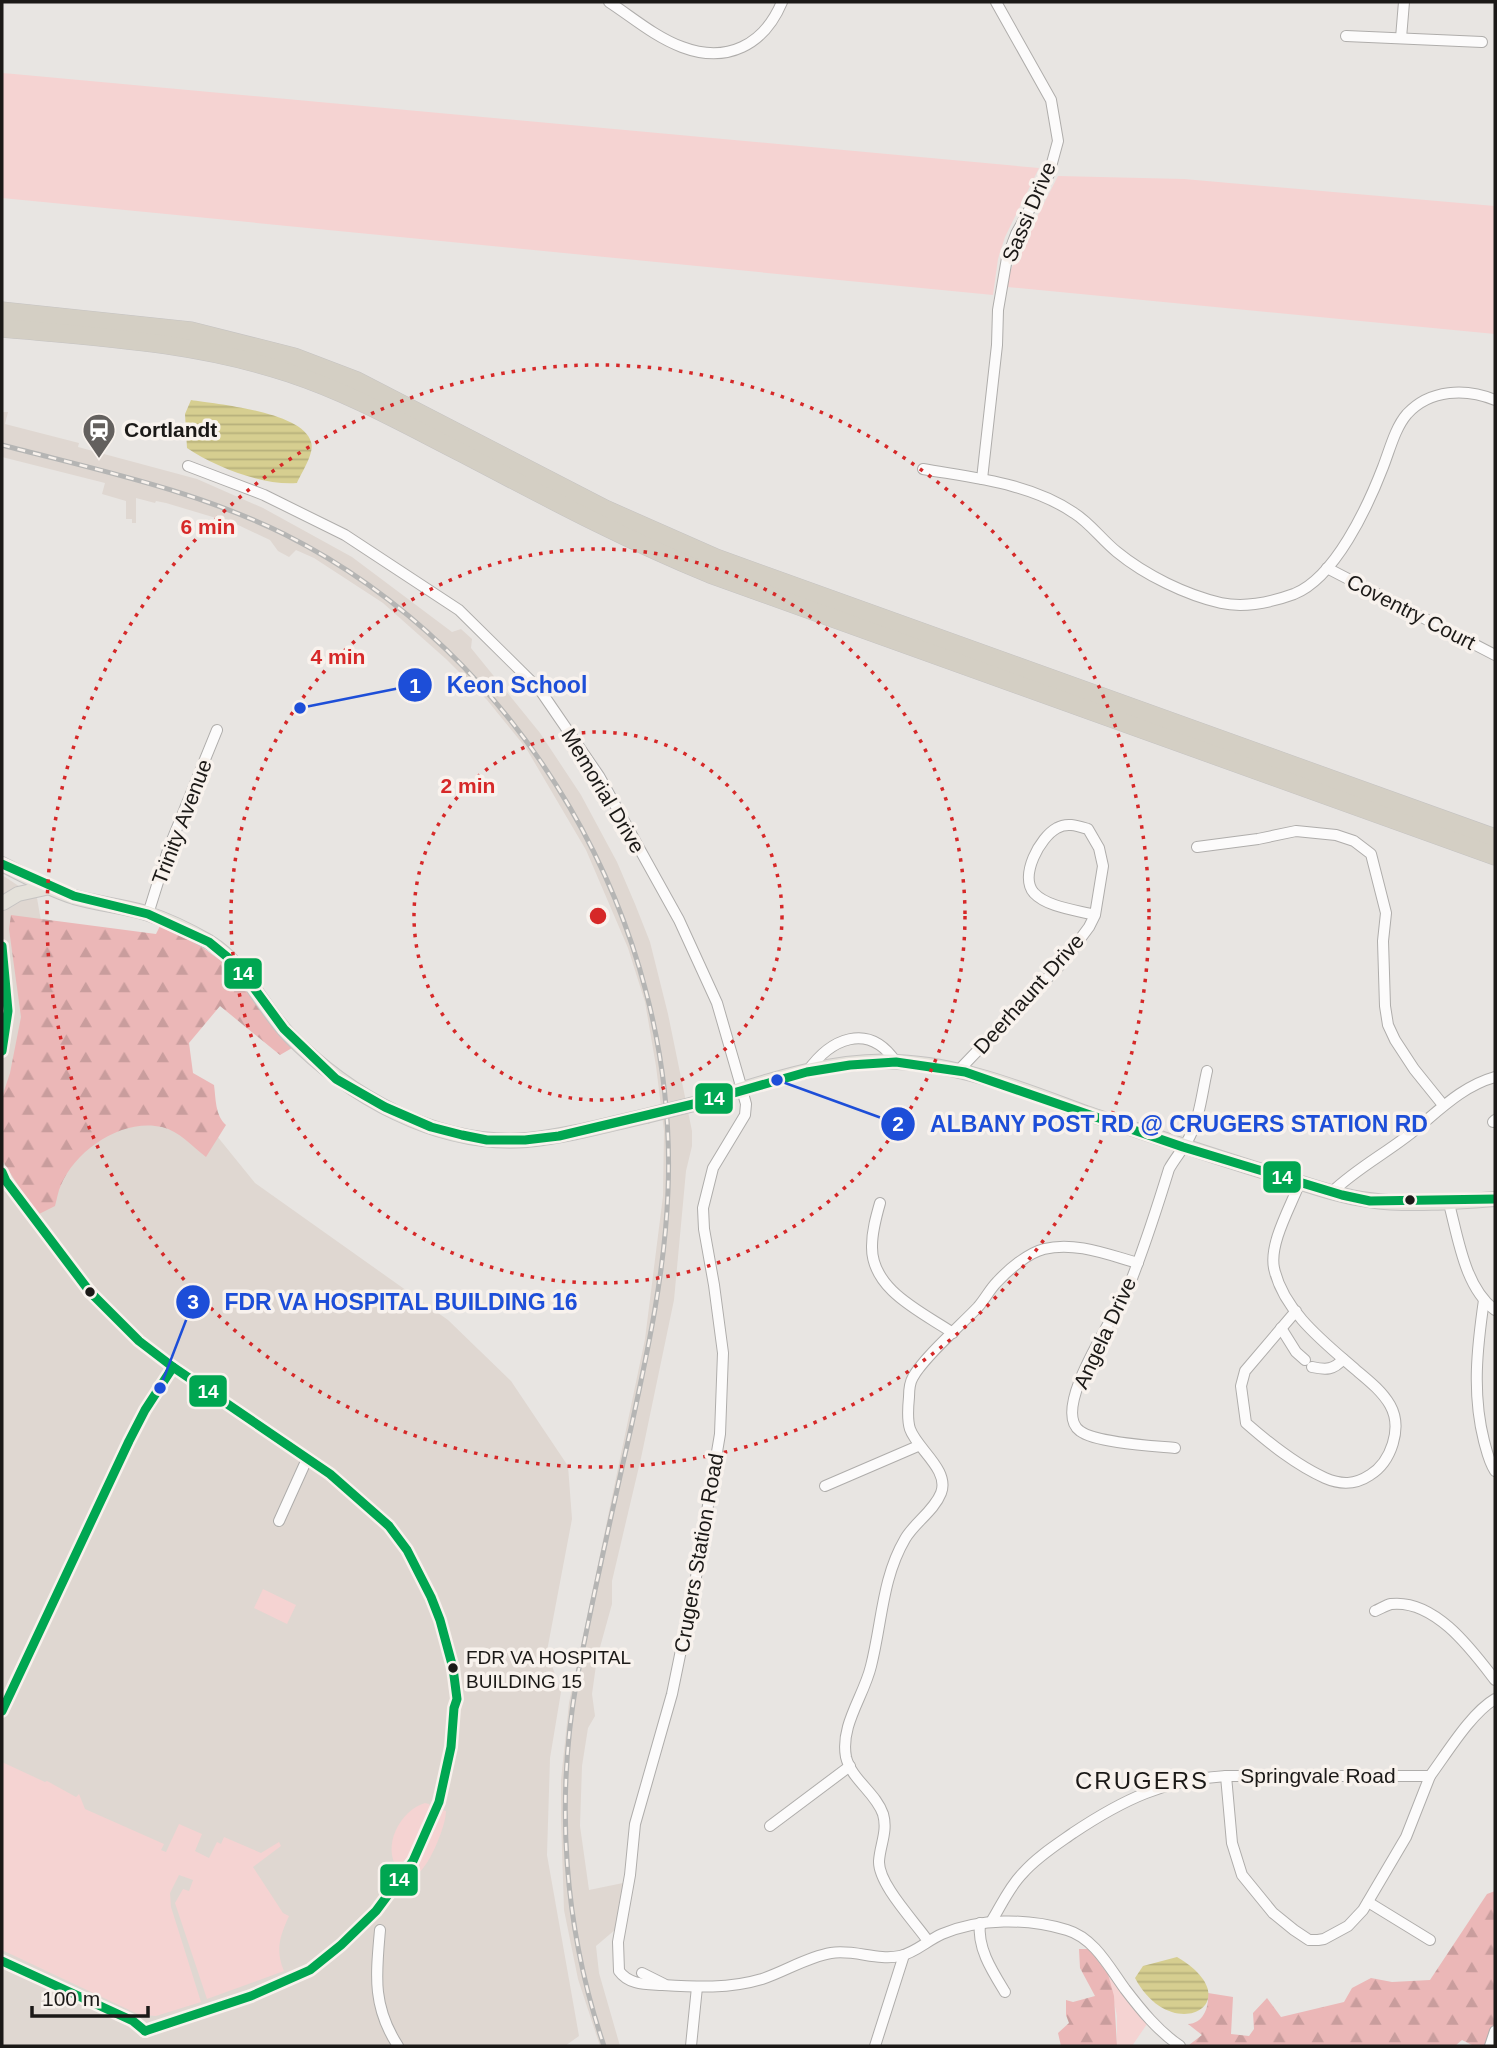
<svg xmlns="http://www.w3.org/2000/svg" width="1497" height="2048" viewBox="0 0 1497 2048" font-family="Helvetica,sans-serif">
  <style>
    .built { fill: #dfd7d1 }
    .grass { fill: #f5d3d2 }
    .forest { fill: url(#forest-firs) }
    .water { fill: url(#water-rules) }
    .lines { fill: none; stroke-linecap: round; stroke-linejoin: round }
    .minor-casing { stroke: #afadab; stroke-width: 12 }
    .major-casing { stroke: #c5c3c2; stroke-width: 16 }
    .highway-casing { stroke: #c5c3c2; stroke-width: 19 }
    .minor { stroke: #fcfbfb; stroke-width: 10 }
    .major { stroke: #e4e1da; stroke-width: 14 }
    .highway { stroke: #d4cfc4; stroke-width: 18 }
    .rail-casing { stroke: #b5b5b4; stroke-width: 5 }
    .rail { stroke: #f8f2ed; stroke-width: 2.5; stroke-dasharray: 8; stroke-linecap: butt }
    .major-bridge-casing { stroke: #c5c3c2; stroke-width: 16; stroke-linecap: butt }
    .major-bridge { stroke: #e4e1da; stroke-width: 14 }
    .bus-1-casing { stroke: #f8f2ed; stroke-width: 14 }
    .bus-1 { stroke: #00a651; stroke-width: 9 }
    .ring { fill: none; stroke: #d62828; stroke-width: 3.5; stroke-dasharray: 3.5 7 }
    .bus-dot { fill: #1b1917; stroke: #f8f2ed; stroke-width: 2.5 }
    .labels { text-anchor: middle; stroke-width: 7; stroke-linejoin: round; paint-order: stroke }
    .bus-label { font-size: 19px; fill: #1b1917; stroke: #f8f2ed; text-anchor: start }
    .street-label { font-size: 21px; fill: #1b1917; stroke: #f8f2ed }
    .poi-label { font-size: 21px; font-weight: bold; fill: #1b1917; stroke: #f8f2ed; text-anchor: start }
    .quarter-label { font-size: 24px; letter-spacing: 2px; fill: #1b1917; stroke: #f8f2ed }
    .centre { fill: #d62828; stroke: #f8f2ed; stroke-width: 3.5 }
    .ring-label { font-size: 21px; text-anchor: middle; font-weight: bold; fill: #d62828; stroke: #f8f2ed; stroke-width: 7; stroke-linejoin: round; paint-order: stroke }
    .leader { fill: none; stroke: #1d4ed8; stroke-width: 2.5 }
    .callout-dot { fill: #1d4ed8; stroke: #f8f2ed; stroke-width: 2.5 }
    .mark-label { font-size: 21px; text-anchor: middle; font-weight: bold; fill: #fff }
    .callout-label { font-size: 23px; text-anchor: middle; font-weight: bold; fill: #1d4ed8; stroke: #f8f2ed; stroke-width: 7; stroke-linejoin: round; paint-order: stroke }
    .line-badge { stroke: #f8f2ed; stroke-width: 2.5 }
    .badge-label { font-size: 19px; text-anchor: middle; font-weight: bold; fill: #fff }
  </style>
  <defs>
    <pattern id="forest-firs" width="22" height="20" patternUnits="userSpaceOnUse" patternTransform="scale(1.75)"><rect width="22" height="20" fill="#ebb7b7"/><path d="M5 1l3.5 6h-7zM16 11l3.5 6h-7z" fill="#c99d9d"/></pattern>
    <pattern id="water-rules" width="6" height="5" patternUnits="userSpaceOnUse" patternTransform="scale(1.75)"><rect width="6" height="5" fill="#d6ce90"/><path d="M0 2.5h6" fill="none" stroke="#b7b07b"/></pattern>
  </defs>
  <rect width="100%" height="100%" fill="#e8e5e2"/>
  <g class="built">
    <polygon points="2,412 8,412 5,424 79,443 78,447 197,479 263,508 352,557 452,632 461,629 472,639 471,648 540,733 581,795 617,862 635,904 650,942 668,1014 692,1131 692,1146 686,1171 674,1300 641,1458 612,1581 612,1604 597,1658 592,1694 595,1716 588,1728 582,1766 580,1826 589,1890 623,1883 616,1929 596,1946 599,1973 620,2046 600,2046 578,1979 564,1910 561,1819 561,1780 569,1703 645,1339 663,1196 664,1131 656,1066 645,1002 628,948 586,850 526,748 487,700 446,659 383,603 314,558 296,550 289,557 278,551 270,540 236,524 166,503 156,501 155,503 136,498 136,523 132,523 132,519 126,519 126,501 102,494 105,483 2,457"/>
    <polygon points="2,875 37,898 51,979 178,1088 255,1183 448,1320 511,1381 568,1466 572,1519 547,1651 561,1692 550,1758 547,1855 579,2036 565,2046 2,2046"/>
  </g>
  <g class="grass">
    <polygon points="2,73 14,74 1039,168 1005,237 998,259 993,295 2,198"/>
    <polygon points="1058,176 1184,179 1495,206 1495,334 1007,287 1008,276 1020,250"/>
    <polygon points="263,1589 296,1605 287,1624 254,1608"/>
    <path d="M2 1762 45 1782 47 1781 76 1797 79 1794 85 1809 164 1844 161 1850 166 1852 179 1824 202 1834 195 1851 209 1858 217 1842 221 1844 224 1837 261 1853 279 1842 281 1846 253 1867 283 1913 289 1916C280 1936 275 1950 284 1971L207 1999 175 1903 183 1889 189 1891 193 1880 179 1875 170 1893 171 1907 201 2002 156 2016 140 2015 2 1950Z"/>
    <path d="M425 1803 429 1804 432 1809 429 1817 404 1867 398 1869C381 1847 400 1810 425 1803Z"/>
    <path d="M439 1809 446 1811C446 1826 428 1871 414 1876L409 1871 422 1849Z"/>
    <polygon points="1108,1974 1147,2024 1132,2046 1117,2046 1117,2016"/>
  </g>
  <g class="forest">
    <path d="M11 915 156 934 160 926 189 938 230 967 292 1048 280 1055 220 1006 189 1043 193 1073 214 1085C216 1099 215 1115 226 1125L206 1157C193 1147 179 1131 162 1127 123 1118 76 1149 61 1185 58 1191 57 1199 55 1206L37 1215 2 1160V1097L10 1073 21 1017 9 929Z"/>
    <path d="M1495 1891V2046H1474L1462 2040 1455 2046 1189 2045 1202 2035 1188 2024C1204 2023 1209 2007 1208 1993L1233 1997 1231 2034 1249 2036 1254 2029 1253 2013 1267 1998 1281 2017 1344 2002 1352 1988 1371 1978 1392 1982 1430 1980 1487 1894Z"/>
    <polygon points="1079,1949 1089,1949 1108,1974 1114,1996 1117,2046 1061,2046 1058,2033 1069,2023 1066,2015 1066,2000 1073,2002 1095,1996 1080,1968"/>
  </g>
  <g class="water">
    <path d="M191 400C217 404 303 412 311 442 315 453 301 473 297 483 264 486 215 467 187 448L185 414Z"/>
    <path d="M1177 1957C1253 2002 1172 2048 1135 1978L1143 1966Z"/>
  </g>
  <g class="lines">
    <defs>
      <g id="minor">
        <path d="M609 2C632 17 655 37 682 47 727 64 764 45 782 2"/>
        <polyline points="1346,36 1482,42"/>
        <polyline points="1401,38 1404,2"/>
        <path d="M188 466 264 495 345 535 459 610 540 690 599 776 679 920 717 1003 739 1079 746 1104 745 1115 713 1168 703 1208 704 1229 714 1285 723 1353 720 1434 696 1577 672 1694 635 1824 630 1875 618 1942 619 1971C629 1985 646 1984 662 1985 696 1987 729 1989 762 1979 786 1971 807 1957 831 1953 854 1949 877 1961 900 1956 915 1953 928 1940 942 1934 980 1918 1027 1918 1067 1930 1094 1938 1109 1967 1125 1989 1141 2010 1158 2031 1180 2046"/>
        <path d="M923 469C974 478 1030 483 1074 513 1090 523 1102 540 1117 552 1145 575 1186 595 1221 603 1244 608 1272 602 1294 594 1335 578 1368 506 1383 467 1390 449 1395 428 1407 414 1430 389 1466 388 1495 400"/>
        <polyline points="982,479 997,345 998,310 1007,258 1016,234 1049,174 1058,141 1051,100 996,2"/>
        <polyline points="1327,568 1495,655"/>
        <polyline points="1197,847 1258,839 1296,831 1336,835 1354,841 1371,854 1386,913 1383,941 1385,1006 1388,1025 1395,1040 1414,1069 1443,1105"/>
        <polyline points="148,914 168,850 217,730"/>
        <path d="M958 1071 1063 962 1089 927 1095 915 1103 866 1099 848 1088 829C1078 826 1067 822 1057 828 1040 837 1019 876 1034 893 1047 907 1076 910 1095 915"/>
        <path d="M807 1072C830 1039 868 1021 896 1062"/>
        <polyline points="1493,1122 1495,1120"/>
        <path d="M1332 1192C1355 1170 1381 1156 1406 1137 1435 1115 1459 1087 1495 1077"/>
        <path d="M1448 1200C1458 1236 1464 1287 1495 1310"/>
        <path d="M880 1203C876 1217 872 1231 872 1246 871 1290 922 1312 953 1333"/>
        <path d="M1484 1300C1477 1348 1472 1394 1484 1441 1487 1452 1489 1462 1495 1471"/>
        <path d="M1296 1311 1245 1371 1241 1386 1246 1423C1270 1444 1296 1465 1325 1478 1341 1485 1355 1485 1370 1475 1391 1462 1403 1428 1390 1405 1382 1391 1368 1380 1356 1370 1325 1343 1283 1311 1274 1268 1269 1243 1291 1206 1300 1182"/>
        <polyline points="1281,1328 1296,1352 1305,1360"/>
        <path d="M1312 1367C1326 1370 1334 1370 1343 1359"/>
        <path d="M1175 1448C1154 1446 1096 1443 1080 1431 1049 1409 1119 1311 1129 1286 1144 1248 1157 1208 1169 1169 1175 1158 1185 1147 1190 1136 1200 1116 1202 1093 1207 1071"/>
        <polyline points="825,1486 918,1446"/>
        <polyline points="279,1521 307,1459"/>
        <path d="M1375 1611C1380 1609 1386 1605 1391 1604 1435 1599 1472 1650 1495 1680"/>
        <polyline points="1226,1776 1232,1843 1242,1875 1273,1913 1294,1930 1309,1940 1318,1940 1324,1939 1348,1926 1363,1910 1406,1837 1430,1776"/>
        <polyline points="770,1826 850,1766"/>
        <polyline points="1368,1902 1430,1940"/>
        <path d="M991 1922C1001 1906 1009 1887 1023 1873 1037 1857 1056 1845 1073 1833 1124 1799 1164 1780 1226 1776H1430C1447 1753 1471 1713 1495 1699"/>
        <path d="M980 1923C977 1948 992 1971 1005 1992"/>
        <path d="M380 1930C376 1975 372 2006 398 2046"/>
        <path d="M928 1941C915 1922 878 1884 879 1861 880 1845 888 1831 883 1814 876 1793 851 1779 846 1757 840 1725 864 1696 871 1666 882 1623 882 1578 905 1539 914 1523 934 1511 941 1493 950 1470 917 1449 910 1429 907 1420 908 1407 909 1397 909 1391 910 1382 913 1377 924 1357 961 1325 978 1307 985 1299 990 1289 997 1282 1009 1269 1028 1253 1044 1249 1075 1241 1109 1255 1138 1263"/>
        <polyline points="642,1973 664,1984"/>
        <polyline points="691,2046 697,1987"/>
        <polyline points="875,2046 904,1955"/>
        <polyline points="1490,2046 1495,2031"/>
      </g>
      <g id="major">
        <path d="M2 864C25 876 49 889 74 897 98 904 123 906 146 913 167 920 190 931 209 942 245 964 260 1004 288 1034 348 1096 437 1147 527 1140 567 1136 607 1125 646 1116"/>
        <polyline points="3,903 18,894 50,887"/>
        <path d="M702 1102C764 1082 833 1058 898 1062 963 1065 1026 1091 1086 1113 1148 1134 1209 1155 1272 1174 1304 1183 1336 1196 1369 1200 1406 1206 1457 1202 1495 1199"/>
      </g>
      <g id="highway">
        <polyline points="2,311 191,331 294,357 357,381 605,509 716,558 1495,838"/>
        <path d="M2 328C99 337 196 342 289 373 350 393 405 424 462 453 544 496 624 539 710 574L1495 856"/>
      </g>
    </defs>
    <use href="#minor" class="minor-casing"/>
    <use href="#major" class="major-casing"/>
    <use href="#highway" class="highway-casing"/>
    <use href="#minor" class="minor"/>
    <use href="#major" class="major"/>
    <use href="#highway" class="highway"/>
    <defs>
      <path id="rail" d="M2 445C97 470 195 490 284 534 523 654 679 924 668 1191 665 1271 648 1350 631 1428 612 1512 593 1595 577 1679 555 1802 564 1928 604 2046"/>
    </defs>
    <use href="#rail" class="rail-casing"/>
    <use href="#rail" class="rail"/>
    <defs>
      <polyline id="major-bridge" points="646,1116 702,1102"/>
    </defs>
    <use href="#major-bridge" class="major-bridge-casing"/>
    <use href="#major-bridge" class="major-bridge"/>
    <defs>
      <g id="bus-1">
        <polyline points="2,864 74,896 148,914 209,942 237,965 284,1029 336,1079 385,1107 431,1127 462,1135 487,1140 525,1140 559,1136 702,1102 807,1072 850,1065 896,1062 965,1072 1183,1147 1342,1195 1370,1201 1495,1199"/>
        <polyline points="2,946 8,1011 2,1051"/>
        <polyline points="2,1172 6,1181 90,1292 139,1341 173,1367 330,1474 389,1526 407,1550 431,1597 440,1620 453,1668 457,1699 454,1708 451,1747 439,1802 413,1861 376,1911 341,1945 310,1970 251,1996 145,2031"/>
        <polyline points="2,1711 129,1441 145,1410 173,1367"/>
        <polyline points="2,1961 133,2021 145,2031"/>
      </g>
    </defs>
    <use href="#bus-1" class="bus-1-casing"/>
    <use href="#bus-1" class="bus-1"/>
  </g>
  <g class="ring">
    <circle cx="598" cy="916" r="184"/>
    <circle cx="598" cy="916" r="367"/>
    <circle cx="598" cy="916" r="551"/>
  </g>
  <defs>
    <symbol id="station-pin" viewBox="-11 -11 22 30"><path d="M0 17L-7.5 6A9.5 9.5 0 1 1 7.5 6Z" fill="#63605e" stroke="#f8f2ed"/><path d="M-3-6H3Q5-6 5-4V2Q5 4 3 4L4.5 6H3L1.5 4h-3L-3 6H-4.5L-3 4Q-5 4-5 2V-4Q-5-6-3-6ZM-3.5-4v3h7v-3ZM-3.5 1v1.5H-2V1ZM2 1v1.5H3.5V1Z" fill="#fff"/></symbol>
  </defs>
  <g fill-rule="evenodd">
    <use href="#station-pin" x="80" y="411" width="38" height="52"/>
  </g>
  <g class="bus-dot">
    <circle cx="1410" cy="1200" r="6"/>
    <circle cx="90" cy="1292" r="6"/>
    <circle cx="453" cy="1668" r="6"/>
  </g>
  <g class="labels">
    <g class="bus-label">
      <text x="466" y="1664">FDR VA HOSPITAL<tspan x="466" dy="24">BUILDING 15</tspan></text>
    </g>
    <g class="street-label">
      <text transform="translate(1029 212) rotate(-67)" y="7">Sassi Drive</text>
      <text transform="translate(1411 612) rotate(27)" y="7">Coventry Court</text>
      <text transform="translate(603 791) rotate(59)" y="7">Memorial Drive</text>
      <text transform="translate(182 822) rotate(-69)" y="7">Trinity Avenue</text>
      <text transform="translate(1029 994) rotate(-48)" y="7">Deerhaunt Drive</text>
      <text transform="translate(1105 1333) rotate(-65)" y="7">Angela Drive</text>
      <text transform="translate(699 1553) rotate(-80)" y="7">Crugers Station Road</text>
      <text x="1318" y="1783">Springvale Road</text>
    </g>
    <g class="poi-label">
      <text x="124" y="437">Cortlandt</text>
    </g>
    <g class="quarter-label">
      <text x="1142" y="1789">CRUGERS</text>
    </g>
  </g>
  <circle cx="598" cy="916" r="10" class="centre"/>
  <g class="ring-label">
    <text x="208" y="534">6 min</text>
    <text x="338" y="664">4 min</text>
    <text x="468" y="793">2 min</text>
  </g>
  <path class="leader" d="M300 708L415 685M777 1080L898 1124M160 1388L193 1302"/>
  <g class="callout-dot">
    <circle cx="300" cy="708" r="7"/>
    <circle cx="777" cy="1080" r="7"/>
    <circle cx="160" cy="1388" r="7"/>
    <circle cx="415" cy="685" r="18"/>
    <circle cx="898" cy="1124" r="18"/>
    <circle cx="193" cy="1302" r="18"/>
  </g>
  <g class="mark-label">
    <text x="415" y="693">1</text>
    <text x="898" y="1131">2</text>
    <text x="193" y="1309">3</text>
  </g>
  <g class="callout-label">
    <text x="517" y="693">Keon School</text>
    <text x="1179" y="1132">ALBANY POST RD @ CRUGERS STATION RD</text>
    <text x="401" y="1310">FDR VA HOSPITAL BUILDING 16</text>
  </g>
  <g class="line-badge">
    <rect x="223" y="957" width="40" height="33" rx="7" fill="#00a651"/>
    <rect x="694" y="1082" width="40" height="33" rx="7" fill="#00a651"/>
    <rect x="1262" y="1160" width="40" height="34" rx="7" fill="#00a651"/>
    <rect x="188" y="1374" width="40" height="34" rx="7" fill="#00a651"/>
    <rect x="379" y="1863" width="40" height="34" rx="7" fill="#00a651"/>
  </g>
  <g class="badge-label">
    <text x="243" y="980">14</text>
    <text x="714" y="1105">14</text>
    <text x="1282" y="1184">14</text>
    <text x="208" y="1398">14</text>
    <text x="399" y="1886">14</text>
  </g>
  <rect width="1497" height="2048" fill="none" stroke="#1b1917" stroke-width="7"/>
  <path d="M32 2006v10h116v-10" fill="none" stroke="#1b1917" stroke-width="3.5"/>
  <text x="42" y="2006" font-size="21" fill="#1b1917" stroke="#f8f2ed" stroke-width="5" paint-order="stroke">100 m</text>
</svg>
